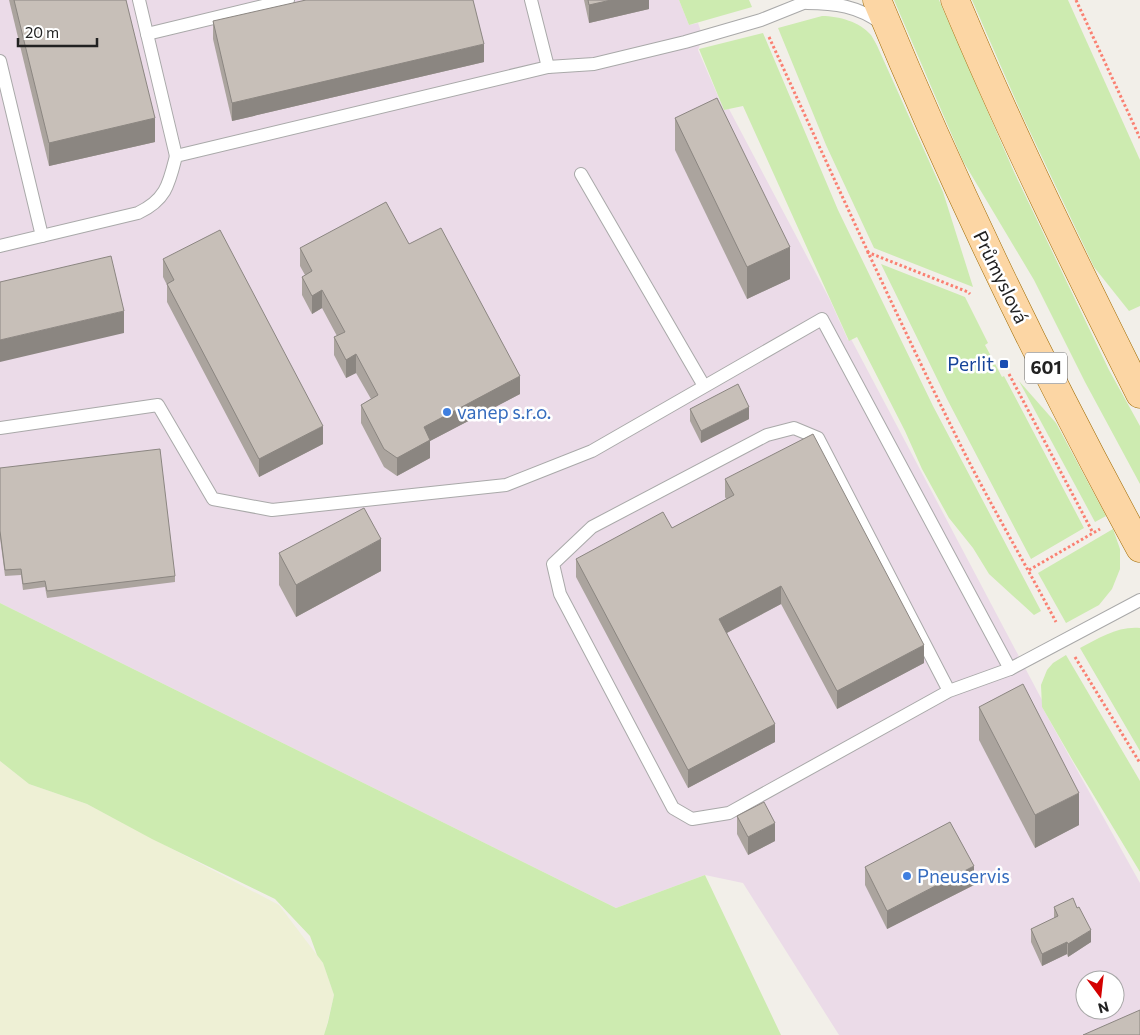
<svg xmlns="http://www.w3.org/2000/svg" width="1140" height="1035" viewBox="0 0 1140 1035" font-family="Commissioner,sans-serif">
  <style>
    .industrial { fill: #ebdbe8; fill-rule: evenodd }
    .farmland { fill: #eef0d5 }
    .grass { fill: #cdebb0 }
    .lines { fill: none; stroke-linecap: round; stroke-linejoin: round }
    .service-casing { stroke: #a9a9a9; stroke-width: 14 }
    .primary-casing { stroke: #a06b00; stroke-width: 29 }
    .path { stroke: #fa8072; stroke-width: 3; stroke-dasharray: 2.5 2.5; stroke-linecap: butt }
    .service { stroke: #fff; stroke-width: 12 }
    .primary { stroke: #fcd6a4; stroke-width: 28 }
    .wall { fill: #aba49e }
    .shaded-wall { fill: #8b8681 }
    .building { fill: #c7bfb8; stroke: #8b8681 }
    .transit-dot { fill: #1a4fb4; stroke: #fff; stroke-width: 2 }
    .shop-dot { fill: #3f7fe0; stroke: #fff; stroke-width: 2 }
    .labels { text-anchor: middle; stroke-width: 5; stroke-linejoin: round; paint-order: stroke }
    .shield { fill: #fff; stroke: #646464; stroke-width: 1 }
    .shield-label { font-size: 18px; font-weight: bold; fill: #222 }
    .street-label { font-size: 19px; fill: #222; stroke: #fff }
    .transit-label { font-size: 19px; fill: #164399; stroke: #fff; text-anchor: end }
    .shop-label { font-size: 19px; fill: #366cbe; stroke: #fff; text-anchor: start }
  </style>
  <rect width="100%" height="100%" fill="#f2efe9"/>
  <path class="industrial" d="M0 0H679L689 25 698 23 703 37 698 50 724 110 729 109 830 300 848 340 851 339 1042 700V707L1140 883V1035H839L743 883 705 875 616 908 0 603ZM1085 980H1115V1010H1085Z"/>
  <polygon class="farmland" points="0,761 29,784 87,804 279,905 323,963 334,995 325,1033 324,1035 0,1035"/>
  <g class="grass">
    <polygon points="679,0 749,0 752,7 689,25"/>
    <polygon points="894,0 939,0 1014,172 1109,370 1140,426 1140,484 1085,382 1034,280 963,161"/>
    <polygon points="972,0 1068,0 1140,160 1140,306 1129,311 1094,267 1023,117"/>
    <path d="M822 16C839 16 860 22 871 35 874 40 877 45 879 50L943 192 973 287 874 248 826 145 778 28Z"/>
    <polygon points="763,33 838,210 933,406 1041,611 1034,615 989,574 973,548 949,518 922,469 905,431 857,337 849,341 743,106 724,110 699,49"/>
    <polygon points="881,264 965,297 988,343 985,345 1002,377 1004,376 1084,528 1031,559 947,399"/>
    <polygon points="1019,381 1056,423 1106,516 1095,522"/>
    <polygon points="1113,529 1120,549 1120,569 1112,589 1099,605 1066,623 1038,573"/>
    <polygon points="0,603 616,908 705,875 781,1035 324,1035 328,1022 334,995 323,963 317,955 310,936 275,899 152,839 87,804 29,784 0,761"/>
    <path d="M1140 628V751L1080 648C1099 638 1118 626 1140 628Z"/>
    <polygon points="1066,655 1140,781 1140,872 1073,761 1042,707 1041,685 1047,670 1053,663"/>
  </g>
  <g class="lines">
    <defs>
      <g id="service">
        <polyline points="139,0 176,156"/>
        <polyline points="531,0 548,67 594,64 685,42 761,20 811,0"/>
        <path d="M807 3C834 3 859 6 882 24"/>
        <polyline points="147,34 288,0"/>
        <polyline points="0,61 42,236"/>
        <polyline points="581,174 704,386"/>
        <path d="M0 246 138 213C166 200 169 184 176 156L548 67"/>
        <polyline points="0,428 158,405 213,499 272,510 506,485 592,451 822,319 1010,669 1140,600"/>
        <polyline points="949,691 818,438 794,428 767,435 592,527 553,564 560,594 673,808 692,819 729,813 949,691 1010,669"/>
      </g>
      <g id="primary">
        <path d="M877 0C954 187 1043 370 1140 548"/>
        <path d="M955 0C1011 134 1075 264 1140 394"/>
      </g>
    </defs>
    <use href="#service" class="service-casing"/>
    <use href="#primary" class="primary-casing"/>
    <g class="path">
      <polyline points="1076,0 1140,138"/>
      <path d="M769 37C833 176 896 316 964 452 993 509 1026 565 1056 622"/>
      <polyline points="867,252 968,292 970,294"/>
      <polyline points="1009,374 1093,533"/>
      <polyline points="1029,570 1100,529"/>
      <polyline points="1075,657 1140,763"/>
    </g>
    <use href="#service" class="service"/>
    <use href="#primary" class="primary"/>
  </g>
  <g class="wall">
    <polygon points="9,0 126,0 155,142 49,166"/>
    <polygon points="584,0 649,0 649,9 589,23"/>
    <polygon points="213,21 484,62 232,121 213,39"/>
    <polygon points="675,118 790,279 747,299 675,150"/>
    <polygon points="409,244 520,394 430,441 430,458 397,476 384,467 361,423 361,405 371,399 356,373 346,378 334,355 334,337 337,336 322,308 312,314 302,295 302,277 305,275 300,266 300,248"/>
    <polygon points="163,259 323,444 259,477 167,302 167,285 163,277"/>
    <polygon points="690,409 749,419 701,443 690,421"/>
    <polygon points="0,468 175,576 175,582 47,598 45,587 23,590 21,575 5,576 0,538"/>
    <polygon points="725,479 924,663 837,709 781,604 727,633 775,742 688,788 576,577 576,559 672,528 726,499 725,497"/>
    <polygon points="279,553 381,571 296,617 279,585"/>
    <polygon points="979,707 1079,825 1035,848 979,740"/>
    <polygon points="737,816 775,841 748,855 737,834"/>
    <polygon points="865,867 974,885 887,929 865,885"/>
    <polygon points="1054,907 1091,942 1068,957 1067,954 1042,966 1031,942 1031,929 1054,919"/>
  </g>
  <g class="shaded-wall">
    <polygon points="611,0 649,0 649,9 589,23 589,5"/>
    <polygon points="484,44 484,62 232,121 232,103"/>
    <polygon points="155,118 155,142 49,166 49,143"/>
    <polygon points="790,247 790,279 747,299 747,267"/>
    <polygon points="322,290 322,308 312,314 312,296"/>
    <polygon points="124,311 124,333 0,362 0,340"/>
    <polygon points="356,354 356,373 346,378 346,360"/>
    <polygon points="520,376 520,394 430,441 430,458 397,476 397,458 424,427"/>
    <polygon points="749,407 749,419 701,443 701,431"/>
    <polygon points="323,426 323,444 259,477 259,459"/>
    <polygon points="381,539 381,571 296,617 296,585"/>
    <polygon points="781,586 781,604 719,637 719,619"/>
    <polygon points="924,645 924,663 837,709 837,691"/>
    <polygon points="775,724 775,742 688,788 688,770"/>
    <polygon points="1079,793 1079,825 1035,848 1035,815"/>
    <polygon points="775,823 775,841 748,855 748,837"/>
    <polygon points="974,866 974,885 887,929 887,911"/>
    <polygon points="1091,930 1091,942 1068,957 1068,944"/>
    <polygon points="1067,942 1067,954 1042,966 1042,954"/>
  </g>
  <g class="building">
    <polygon points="14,0 126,0 155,118 49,143"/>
    <polygon points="306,0 473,0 484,44 232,103 213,21"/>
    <polygon points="588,0 611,0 589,5"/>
    <polygon points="717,98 790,247 747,267 675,118"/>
    <polygon points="386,202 409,244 441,228 520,376 424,427 430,440 397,458 384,449 361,405 378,395 356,354 346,360 334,337 345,332 322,290 312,296 302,277 312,271 300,248"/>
    <polygon points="220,230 323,426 259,459 167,284 174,280 163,259"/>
    <polygon points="111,256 124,311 0,340 0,282"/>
    <polygon points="738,384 749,407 701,431 690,409"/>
    <polygon points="813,434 924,645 837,691 781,586 719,619 775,724 688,770 576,559 663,512 672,528 734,495 725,479"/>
    <polygon points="160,449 175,576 47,591 45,581 23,584 21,569 5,570 0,531 0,468"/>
    <polygon points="364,508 381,539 296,585 279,553"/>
    <polygon points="1023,684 1079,793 1035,815 979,707"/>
    <polygon points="764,802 775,823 748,837 737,816"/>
    <polygon points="950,822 974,866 887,911 865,867"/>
    <polygon points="1073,898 1077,908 1079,907 1091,930 1068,944 1067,942 1042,954 1031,929 1058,916 1054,907"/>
    <polygon points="1140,1010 1140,1035 1083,1035"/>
  </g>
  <rect class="transit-dot" x="999" y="359" width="10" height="10" rx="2.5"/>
  <g class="shop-dot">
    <circle cx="447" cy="412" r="5"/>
    <circle cx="907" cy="876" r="5"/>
  </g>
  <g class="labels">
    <rect class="shield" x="1025" y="352.5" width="42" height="31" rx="4"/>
    <g class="shield-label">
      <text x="1046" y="374">601</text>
    </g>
    <g class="street-label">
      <text transform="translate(1001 277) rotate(64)" y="7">Průmyslová</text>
    </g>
    <g class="transit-label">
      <text x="994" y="371">Perlit</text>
    </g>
    <g class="shop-label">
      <text x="457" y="419">vanep s.r.o.</text>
      <text x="917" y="883">Pneuservis</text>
    </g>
  </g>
  <g transform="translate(1100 995) rotate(165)"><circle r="24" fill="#ffffff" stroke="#a7a7a7"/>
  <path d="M0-4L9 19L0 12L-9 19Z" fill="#d40000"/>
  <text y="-8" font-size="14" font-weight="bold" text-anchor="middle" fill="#222222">N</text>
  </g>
  <path d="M18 38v8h79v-8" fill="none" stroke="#222222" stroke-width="2.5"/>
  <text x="25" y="38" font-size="15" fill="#222222" stroke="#ffffff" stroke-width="4" paint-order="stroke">20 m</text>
</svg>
